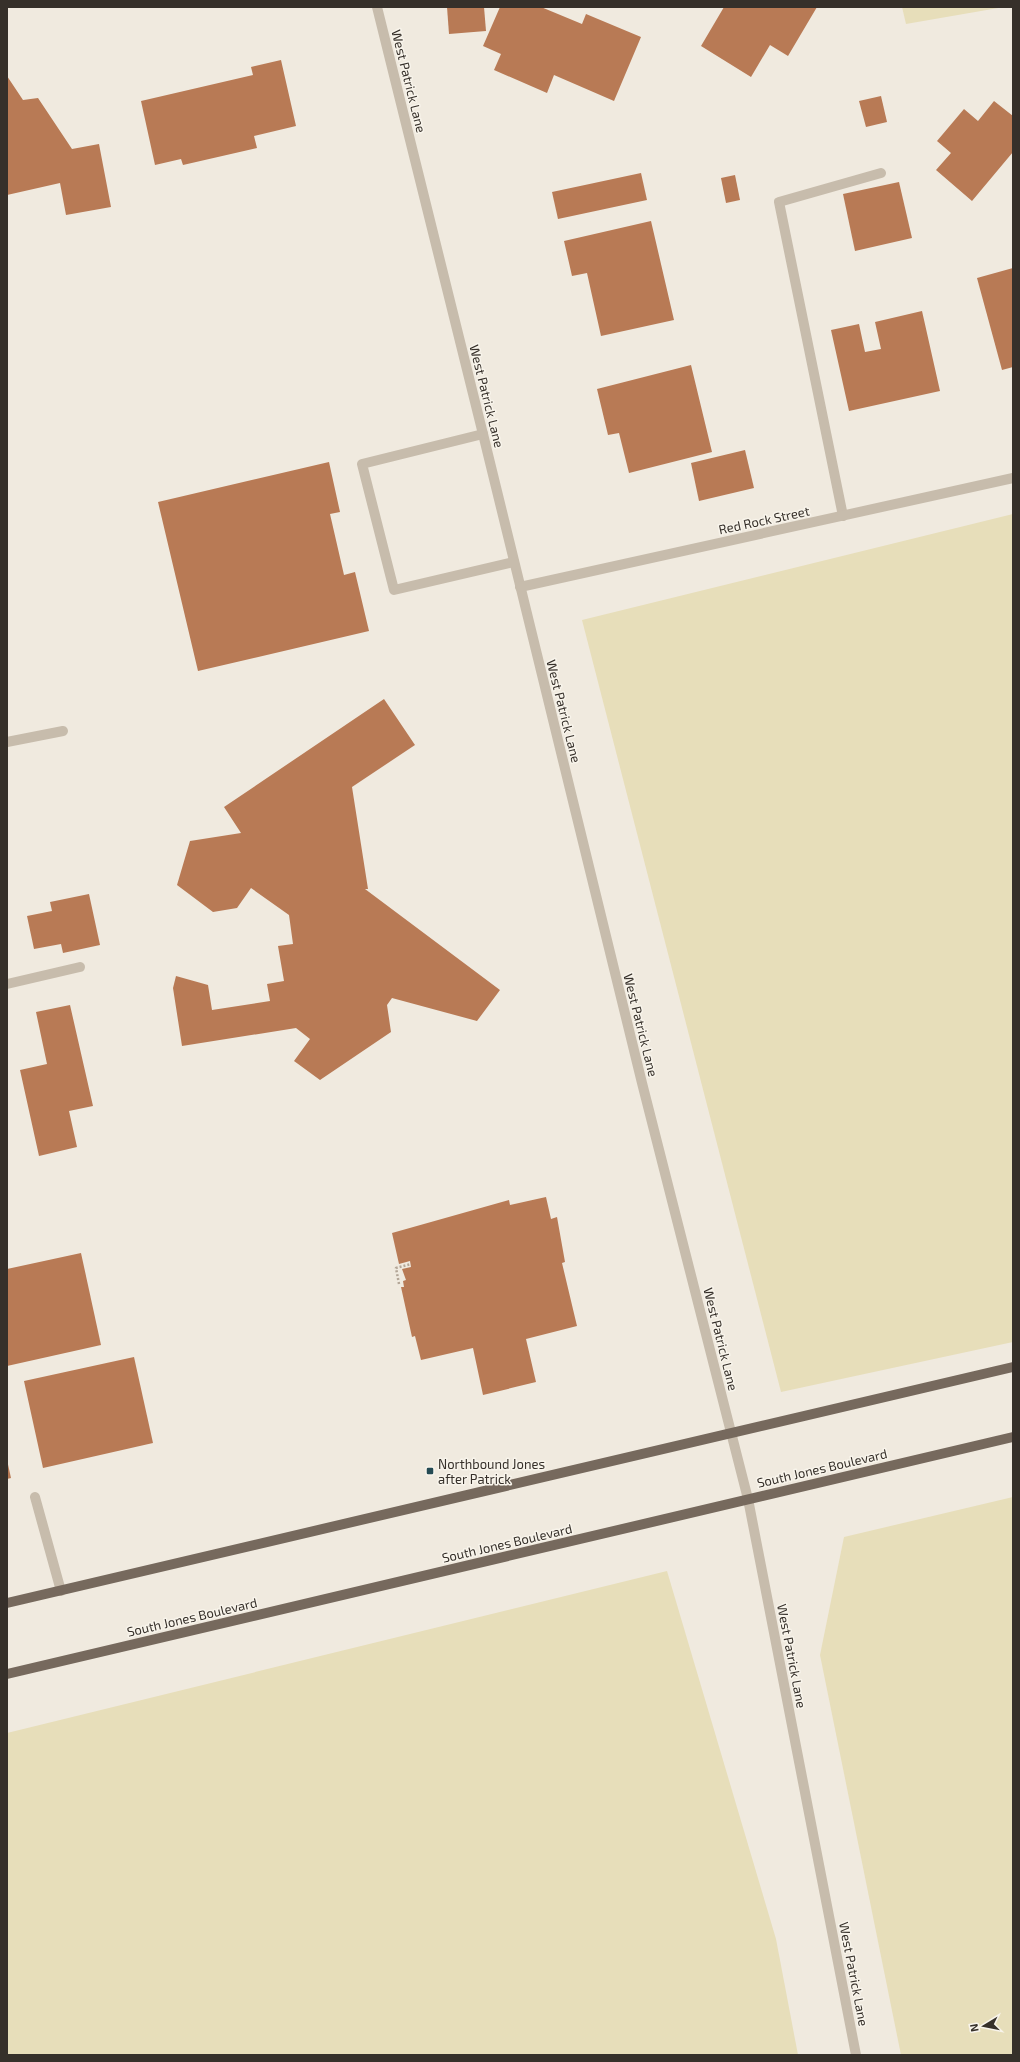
<svg xmlns="http://www.w3.org/2000/svg" width="1020" height="2062" viewBox="0 0 1020 2062" font-family="'Exo 2',sans-serif">
  <style>
    .sand { fill: #e7deba }
    .building { fill: #b87a55 }
    .lines { fill: none; stroke-linecap: round; stroke-linejoin: round }
    .path { stroke: #b3a697; stroke-width: 2.5; stroke-dasharray: 2 2; stroke-linecap: butt }
    .minor { stroke: #c7bcac; stroke-width: 10 }
    .major { stroke: #76695d; stroke-width: 10 }
    .poi-dot { fill: #244a53; stroke: #f8f4eb; stroke-width: 1.5 }
    .labels { text-anchor: middle; stroke-width: 3; stroke-linejoin: round; paint-order: stroke }
    .street-label { font-size: 13px; fill: #36302a; stroke: #f8f4eb }
    .poi-label { font-size: 13px; fill: #36302a; stroke: #f8f4eb; text-anchor: start }
  </style>
  <rect width="100%" height="100%" fill="#f0eadf"/>
  <g class="sand">
    <polygon points="902,7 1004,7 906,24"/>
    <polygon points="1013,514 1013,1342 781,1392 582,620"/>
    <polygon points="1013,1497 1013,2055 901,2055 820,1655 844,1537"/>
    <polygon points="667,1571 776,1939 798,2055 7,2055 7,1733"/>
  </g>
  <g class="building">
    <polygon points="447,7 484,7 486,31 449,34"/>
    <polygon points="500,7 541,7 582,24 586,14 641,37 614,101 554,75 547,93 494,70 501,54 483,46"/>
    <polygon points="724,7 817,7 788,56 770,45 751,77 701,46"/>
    <polygon points="281,60 296,126 254,136 257,148 183,165 181,159 155,165 141,101 253,75 251,67"/>
    <polygon points="7,76 23,100 38,98 72,149 99,144 111,207 66,215 60,183 7,195"/>
    <polygon points="881,96 887,122 866,127 859,101"/>
    <polygon points="994,101 1013,116 1013,152 972,201 936,170 951,153 937,141 964,109 978,121"/>
    <polygon points="641,173 647,200 558,219 552,192"/>
    <polygon points="735,175 740,200 726,203 721,178"/>
    <polygon points="899,182 912,238 855,251 843,194"/>
    <polygon points="651,221 674,320 601,336 587,273 572,276 564,241"/>
    <polygon points="1013,268 1013,367 1002,370 977,278"/>
    <polygon points="922,311 940,391 849,411 831,330 859,324 865,352 881,349 875,322"/>
    <polygon points="691,365 712,452 629,473 619,433 608,435 597,389"/>
    <polygon points="745,450 754,488 699,501 691,463"/>
    <polygon points="329,462 340,512 330,514 344,575 355,572 369,631 198,671 158,502"/>
    <polygon points="384,699 415,745 352,787 368,889 365,889 500,990 477,1021 392,998 387,1005 391,1032 320,1080 294,1061 310,1039 296,1028 182,1046 173,988 176,976 208,985 212,1010 270,1001 267,984 284,981 278,946 293,944 289,915 251,888 237,908 213,912 177,885 190,841 241,833 224,807"/>
    <polygon points="89,894 100,945 63,953 61,944 34,949 27,916 52,911 50,902"/>
    <polygon points="70,1005 93,1106 69,1111 77,1147 39,1156 20,1070 47,1064 36,1012"/>
    <polygon points="546,1197 551,1219 557,1217 565,1262 562,1263 577,1326 526,1339 536,1382 483,1395 473,1348 421,1360 415,1336 412,1337 401,1287 404,1287 403,1281 406,1280 402,1269 411,1267 410,1261 399,1264 392,1233 509,1200 510,1205"/>
    <polygon points="81,1253 101,1345 7,1366 7,1269"/>
    <polygon points="134,1357 153,1443 43,1468 24,1381"/>
    <polygon points="7,1460 11,1478 7,1479"/>
  </g>
  <g class="lines">
    <polyline class="path" points="399,1284 396,1268 411,1264"/>
    <g class="minor">
      <polyline points="377,7 483,434 642,1083 748,1499 856,2055"/>
      <polyline points="483,434 362,464 394,590 514,562"/>
      <polyline points="843,516 779,202 881,173"/>
      <polyline points="520,587 1013,478"/>
      <polyline points="7,742 63,731"/>
      <polyline points="7,984 80,967"/>
      <polyline points="35,1497 61,1591"/>
    </g>
    <g class="major">
      <polyline points="7,1603 1013,1367"/>
      <polyline points="7,1674 1013,1437"/>
    </g>
  </g>
  <rect class="poi-dot" x="426" y="1467" width="8" height="8" rx="2"/>
  <g class="labels">
    <g class="street-label">
      <text transform="translate(409 81) rotate(76)" y="5">West Patrick Lane</text>
      <text transform="translate(487 396) rotate(76)" y="5">West Patrick Lane</text>
      <text transform="translate(764 520) rotate(-12)" y="5">Red Rock Street</text>
      <text transform="translate(564 711) rotate(76)" y="5">West Patrick Lane</text>
      <text transform="translate(641 1025) rotate(76)" y="5">West Patrick Lane</text>
      <text transform="translate(721 1339) rotate(76)" y="5">West Patrick Lane</text>
      <text transform="translate(822 1468) rotate(-13)" y="5">South Jones Boulevard</text>
      <text transform="translate(507 1543) rotate(-13)" y="5">South Jones Boulevard</text>
      <text transform="translate(192 1617) rotate(-13)" y="5">South Jones Boulevard</text>
      <text transform="translate(792 1656) rotate(79)" y="5">West Patrick Lane</text>
      <text transform="translate(854 1974) rotate(79)" y="5">West Patrick Lane</text>
    </g>
    <g class="poi-label">
      <text x="438" y="1469">Northbound Jones<tspan x="438" dy="15">after Patrick</tspan></text>
    </g>
  </g>
  <rect width="1020" height="2062" fill="none" stroke="#36302a" stroke-width="16"/>
  <g transform="translate(984 2026) rotate(260)" stroke="#f8f4eb" stroke-width="3" paint-order="stroke">
  <path d="M0-3L7 15L0 10L-7 15Z" fill="#36302a"/>
  <text y="-6" font-size="11" font-weight="bold" text-anchor="middle" fill="#36302a">N</text>
  </g>
</svg>
